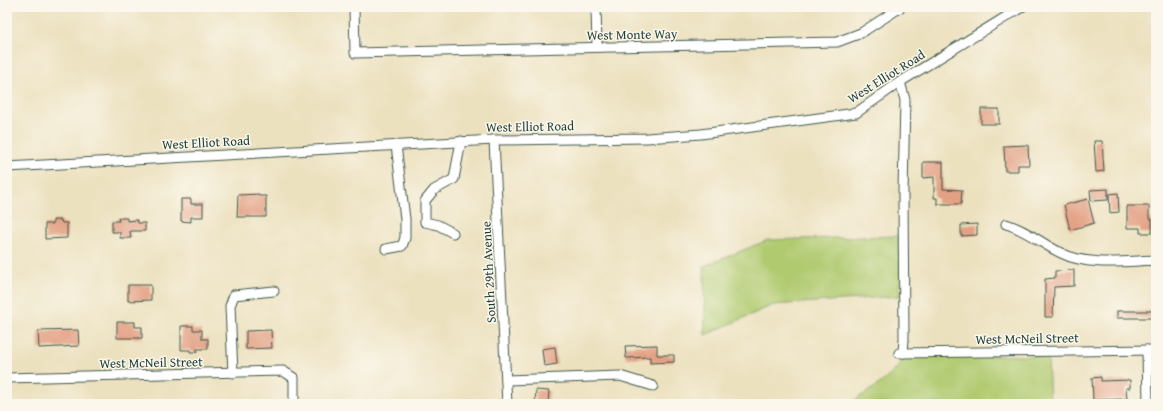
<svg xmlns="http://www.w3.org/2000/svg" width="1163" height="411" viewBox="0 0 1163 411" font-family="'Gentium Book Plus',serif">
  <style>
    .green { fill: #b0ca70; stroke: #688452 }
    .building { fill: #e3a084 }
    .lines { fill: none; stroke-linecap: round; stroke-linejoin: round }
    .minor-casing { stroke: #3e5649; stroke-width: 11 }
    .minor { stroke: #fff; stroke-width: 9 }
    .labels { text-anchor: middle; stroke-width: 3; stroke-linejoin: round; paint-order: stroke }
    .street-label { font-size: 13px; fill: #1f3d34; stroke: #fbf7ec }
  </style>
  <rect width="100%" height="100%" fill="#fbf7ec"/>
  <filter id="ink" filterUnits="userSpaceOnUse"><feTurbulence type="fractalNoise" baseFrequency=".025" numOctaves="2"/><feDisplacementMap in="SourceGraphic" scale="8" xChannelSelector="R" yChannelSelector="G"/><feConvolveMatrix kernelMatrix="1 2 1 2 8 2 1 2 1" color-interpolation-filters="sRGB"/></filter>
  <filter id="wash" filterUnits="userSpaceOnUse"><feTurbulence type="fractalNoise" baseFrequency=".012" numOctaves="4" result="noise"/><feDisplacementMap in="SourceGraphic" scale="16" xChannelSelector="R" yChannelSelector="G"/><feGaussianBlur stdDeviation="0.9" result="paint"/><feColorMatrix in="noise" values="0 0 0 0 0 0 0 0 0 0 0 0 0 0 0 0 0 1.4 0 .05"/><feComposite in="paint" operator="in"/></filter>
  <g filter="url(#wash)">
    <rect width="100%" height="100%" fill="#ece1bf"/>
    <g class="green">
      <polygon points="899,236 900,296 773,305 705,335 704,266 768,240"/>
      <path d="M906 355 1048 356 1050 404H852V402C873 388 893 378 906 355Z"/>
    </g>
    <g id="blocks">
      <g class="building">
        <rect x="981" y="109" width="18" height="15"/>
        <polygon points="1094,141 1102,141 1104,171 1096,172"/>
        <polygon points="1028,145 1029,165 1018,165 1018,171 1005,171 1004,146"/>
        <polygon points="923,162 943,162 943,189 962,190 961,204 937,204 937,198 934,198 934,177 923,178"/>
        <polygon points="1108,189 1108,200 1091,201 1090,190"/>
        <polygon points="1118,193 1119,212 1110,213 1109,194"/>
        <polygon points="259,194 259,196 266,196 266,217 237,217 238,195"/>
        <polygon points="181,199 191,199 191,204 203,204 203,217 191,217 191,222 181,221"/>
        <polygon points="1088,199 1094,223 1070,230 1064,205"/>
        <polygon points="1127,206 1149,206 1149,219 1152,219 1152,233 1140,233 1140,228 1127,228"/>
        <polygon points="118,218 127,218 127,221 137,220 138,223 145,223 145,231 130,231 131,238 120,238 120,232 112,232 112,221 119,221"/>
        <polygon points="53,220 61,220 62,223 67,223 67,238 45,239 45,224 53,224"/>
        <polygon points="977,224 977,235 961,236 961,225"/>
        <polygon points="1074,270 1074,286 1054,287 1053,317 1045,317 1045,279 1055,278 1055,271"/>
        <polygon points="128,285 151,285 151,300 128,301"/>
        <rect x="1117" y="311" width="39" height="7"/>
        <polygon points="117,322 135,322 135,327 142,327 142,338 117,338"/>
        <polygon points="181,326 193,326 193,330 202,330 202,339 208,339 208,349 197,349 197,352 190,352 190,350 181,350"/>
        <polygon points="78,330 79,346 39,348 38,331"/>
        <polygon points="271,330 272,348 246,349 246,331"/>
        <polygon points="657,345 657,355 674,355 674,362 650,363 650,357 626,358 625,346"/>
        <polygon points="555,347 557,364 544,366 542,349"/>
        <polygon points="1101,377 1101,381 1130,380 1130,388 1126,388 1127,399 1093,400 1092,378"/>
        <polygon points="536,390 549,391 548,404 535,404"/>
      </g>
    </g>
  </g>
  <g filter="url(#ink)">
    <use href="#blocks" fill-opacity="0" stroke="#3e5649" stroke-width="1"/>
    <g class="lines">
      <defs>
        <g id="minor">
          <polyline points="354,7 355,53 837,42 861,33 901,7"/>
          <polyline points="596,7 597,47"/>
          <polyline points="900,82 905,100 903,193 904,339 903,353"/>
          <polyline points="494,140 507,404"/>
          <polyline points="7,167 494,140 647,138 701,134 856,113 900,82 1022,7"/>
          <path d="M1006 224C1027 230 1042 244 1061 253 1089 267 1126 261 1156 260"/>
          <polyline points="453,233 438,225 425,222 425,201 434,190 454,179 461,141"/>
          <polyline points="386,249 402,246 405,238 405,219 396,145"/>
          <polyline points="1147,350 1148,404"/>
          <polyline points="899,353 1156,350"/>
          <polyline points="233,373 230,306 234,295 274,291"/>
          <polyline points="7,378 283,371 294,378 294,404"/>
          <polyline points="506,380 620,376 653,386"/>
        </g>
      </defs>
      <use href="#minor" class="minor-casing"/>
      <use href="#minor" class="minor"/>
    </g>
  </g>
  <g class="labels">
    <g class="street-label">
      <text transform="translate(632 34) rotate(-1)" y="5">West Monte Way</text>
      <text transform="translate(886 76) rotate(-32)" y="5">West Elliot Road</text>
      <text transform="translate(530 126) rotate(-1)" y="5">West Elliot Road</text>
      <text transform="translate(206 142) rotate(-3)" y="5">West Elliot Road</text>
      <text transform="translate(488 272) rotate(-93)" y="5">South 29th Avenue</text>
      <text transform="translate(1027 338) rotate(-1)" y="5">West McNeil Street</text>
      <text transform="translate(151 362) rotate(-1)" y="5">West McNeil Street</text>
    </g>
  </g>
  <rect width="1163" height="411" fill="none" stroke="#fbf7ec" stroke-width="24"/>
</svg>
